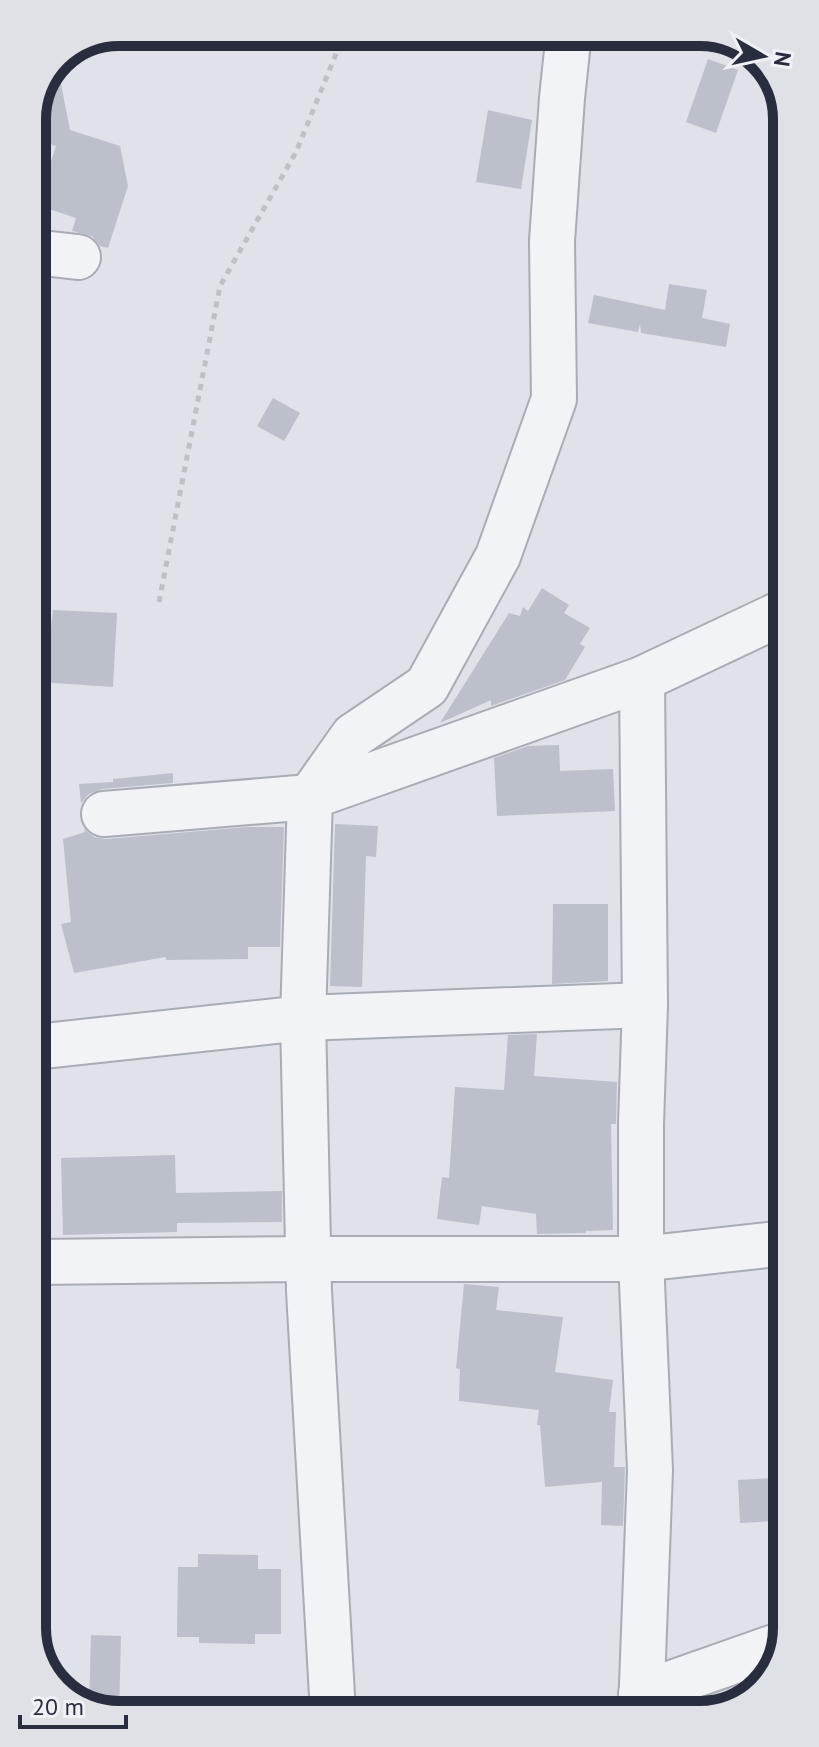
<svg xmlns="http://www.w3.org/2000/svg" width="819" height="1747" viewBox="0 0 819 1747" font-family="'PT Sans',sans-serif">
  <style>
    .building { fill: #bcc0ca }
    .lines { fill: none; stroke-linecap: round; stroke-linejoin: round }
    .minor-casing { stroke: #a8acb5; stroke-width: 48 }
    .path { stroke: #bec0c6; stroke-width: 5; stroke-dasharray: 6 6; stroke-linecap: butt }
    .minor { stroke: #f2f3f6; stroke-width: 44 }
    .rim { fill: none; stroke: #292e3e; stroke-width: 10 }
  </style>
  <rect width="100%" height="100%" fill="#dfe2e8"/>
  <g class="building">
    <polygon points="708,59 738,70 716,133 686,122"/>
    <polygon points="57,63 70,130 120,146 128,186 108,248 100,246 92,236 72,231 76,218 37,205 56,146 32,138 32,134"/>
    <polygon points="488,110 532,120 521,189 476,182"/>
    <polygon points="669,284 707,290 702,318 730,324 726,347 641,333 640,324 638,332 588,323 594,295 665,310"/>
    <polygon points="273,398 300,413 284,441 257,426"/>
    <polygon points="542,588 569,605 564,613 590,628 580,644 585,647 565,680 491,706 491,700 440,723 509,613 520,616 523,607 528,611"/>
    <polygon points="53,610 117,613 113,687 39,682 43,626 51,627"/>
    <polygon points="559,745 560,771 613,769 615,811 497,816 494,758 528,746"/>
    <polygon points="173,773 173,783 102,789 89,794 81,803 79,784 113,782 113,779"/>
    <polygon points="335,824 378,826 376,857 366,856 362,987 330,986"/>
    <polygon points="247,827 284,827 280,947 248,947 248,959 166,960 166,957 74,973 61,924 71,922 63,839 85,832 84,829 94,837 106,839"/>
    <polygon points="553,904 608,904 608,981 552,984"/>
    <polygon points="537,1034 534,1076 617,1082 616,1124 611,1124 613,1230 586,1231 586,1233 537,1234 536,1214 482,1206 479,1225 437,1219 442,1177 449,1178 455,1087 504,1090 508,1035"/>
    <polygon points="175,1155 176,1193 282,1191 282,1222 177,1223 177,1232 63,1235 61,1158"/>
    <polygon points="464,1284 499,1287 496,1310 563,1317 555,1372 613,1380 609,1412 616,1412 614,1467 625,1467 623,1526 601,1525 602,1482 545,1487 540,1425 537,1425 539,1410 459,1401 460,1369 456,1368"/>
    <polygon points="773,1478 775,1521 740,1523 738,1480"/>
    <polygon points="198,1554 258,1555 258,1569 281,1569 281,1634 255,1634 255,1644 199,1643 199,1637 177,1637 178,1567 198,1567"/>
    <polygon points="91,1635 121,1636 119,1715 113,1715 89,1706"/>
  </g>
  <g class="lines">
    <defs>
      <g id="minor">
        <polyline points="33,252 78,257"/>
        <polyline points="104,814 310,797 642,679 784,612"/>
        <polyline points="35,1047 303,1018 645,1005"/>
        <polyline points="36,1262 308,1259 641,1259 786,1243"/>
        <polyline points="641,1694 783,1644"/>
        <polyline points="641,1711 650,1470 641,1259 641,1124 645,1005 642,679"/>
        <polyline points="333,1713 309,1291 303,1018 310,797 353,736 427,686 498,556 554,399 552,241 562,98 569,32"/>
      </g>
    </defs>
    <use href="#minor" class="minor-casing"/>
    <polyline class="path" points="159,602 220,286 296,152 345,32"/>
    <use href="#minor" class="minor"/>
  </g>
  <path d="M0 0H819V1747H0ZM119 46H700A73 73 0 0 1 773 119V1628A73 73 0 0 1 700 1701H119A73 73 0 0 1 46 1628V119A73 73 0 0 1 119 46Z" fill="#dee1e6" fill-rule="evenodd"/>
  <path class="rim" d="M119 46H700A73 73 0 0 1 773 119V1628A73 73 0 0 1 700 1701H119A73 73 0 0 1 46 1628V119A73 73 0 0 1 119 46Z"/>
  <g transform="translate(763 56) rotate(99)" stroke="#eef1f5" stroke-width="6" paint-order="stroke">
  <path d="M0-6L14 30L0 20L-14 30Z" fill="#292e3e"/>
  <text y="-12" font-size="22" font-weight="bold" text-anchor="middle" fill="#292e3e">N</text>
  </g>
  <path d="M20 1715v12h106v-12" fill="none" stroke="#292e3e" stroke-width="4"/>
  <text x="32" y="1715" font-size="24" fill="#292e3e" stroke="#eef1f5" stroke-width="6" paint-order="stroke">20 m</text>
</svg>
